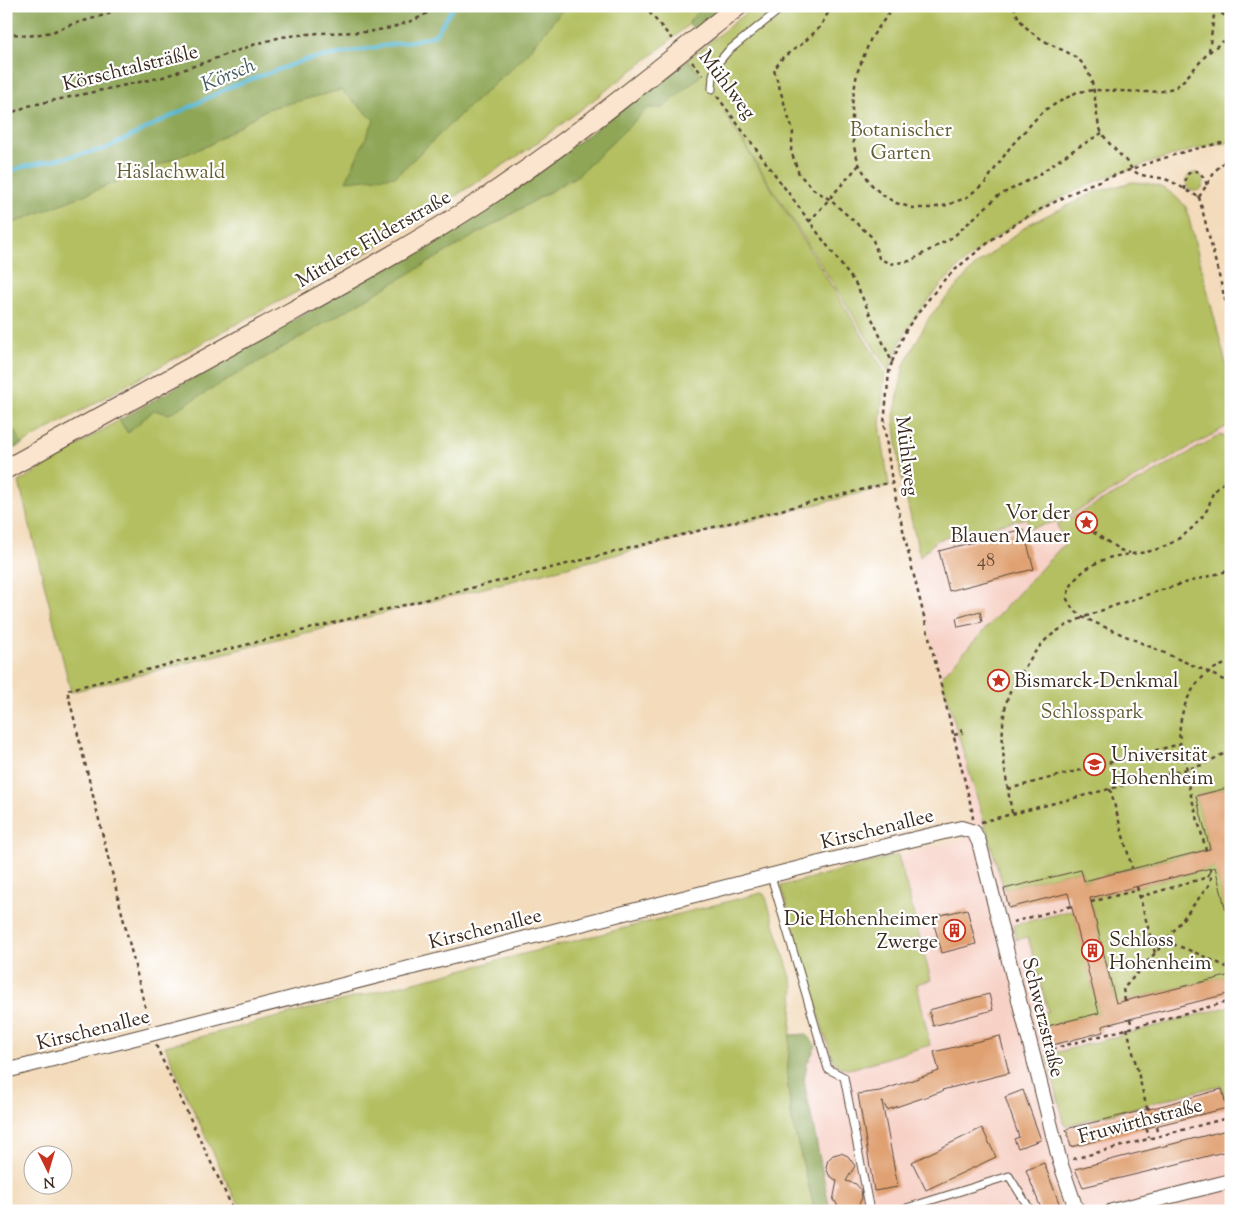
<svg xmlns="http://www.w3.org/2000/svg" width="1237" height="1217" viewBox="0 0 1237 1217" font-family="'Sorts Mill Goudy',serif">
  <style>
    .built { fill: #f7d1c6 }
    .green { fill: #b3bf61; stroke: #777440 }
    .forest { fill: #8ea657; stroke: #64683a }
    .lines { fill: none; stroke-linecap: round; stroke-linejoin: round }
    .stream { stroke: #57b8d5; stroke-width: 4 }
    .building { fill: #e0a172 }
    .service-casing { stroke: #574536; stroke-width: 9 }
    .minor-casing { stroke: #574536; stroke-width: 16 }
    .secondary-casing { stroke: #574536; stroke-width: 21 }
    .path { stroke: #574536; stroke-width: 2.5; stroke-dasharray: 4 4; stroke-linecap: butt }
    .service { stroke: #fff; stroke-width: 7 }
    .minor { stroke: #fff; stroke-width: 14 }
    .secondary { stroke: #fbe5cf; stroke-width: 19 }
    .labels { text-anchor: middle; stroke-width: 4.5; stroke-linejoin: round; paint-order: stroke }
    .number-label { font-size: 18px; fill: #644833 }
    .street-label { font-size: 20px; fill: #3b2a1e; stroke: #fff }
    .park-label { font-size: 20px; fill: #655e35; stroke: #fff }
    .poi-label { font-size: 20px; fill: #3b2a1e; stroke: #fff; text-anchor: start }
    .water-label { font-size: 21px; font-style: italic; fill: #455c5e; stroke: #fff }
  </style>
  <rect width="100%" height="100%" fill="#fff"/>
  <filter id="ink" filterUnits="userSpaceOnUse"><feTurbulence type="fractalNoise" baseFrequency=".02" numOctaves="2"/><feDisplacementMap in="SourceGraphic" scale="10" xChannelSelector="R" yChannelSelector="G"/><feConvolveMatrix kernelMatrix="1 2 1 2 8 2 1 2 1" color-interpolation-filters="sRGB"/></filter>
  <filter id="wash" filterUnits="userSpaceOnUse"><feTurbulence type="fractalNoise" baseFrequency=".0096" numOctaves="4" result="noise"/><feDisplacementMap in="SourceGraphic" scale="20" xChannelSelector="R" yChannelSelector="G"/><feGaussianBlur stdDeviation="1.12" result="paint"/><feColorMatrix in="noise" values="0 0 0 0 0 0 0 0 0 0 0 0 0 0 0 0 0 1.4 0 .05"/><feComposite in="paint" operator="in"/></filter>
  <g filter="url(#wash)">
    <rect width="100%" height="100%" fill="#f3dbbb"/>
    <polygon class="built" points="1231,424 1231,1211 833,1211 830,1210 804,1081 807,1064 824,1032 781,886 898,855 964,839 973,832 945,698 941,677 910,560 920,557 937,540 1026,518 1059,521"/>
    <g class="green">
      <polygon points="6,6 711,6 650,57 530,148 351,263 216,335 6,453"/>
      <path d="M754 6H1231V142C1196 148 1162 158 1129 170 1115 175 1100 179 1086 186 1021 216 958 256 917 315 905 332 894 352 889 372L724 112 885 372 880 424 889 486 71 692 19 482 119 420 128 433 154 410 493 225 578 175 648 108 663 107 701 75 688 60Z"/>
      <circle cx="1195" cy="182" r="9"/>
      <path d="M1132 182C1157 183 1169 188 1186 207L1231 383V424L1059 521 1031 528 1026 518 937 540 920 557 900 471 894 416 904 365 930 316 974 267 1029 224 1096 192Z"/>
      <polygon points="1220,435 1231,437 1231,787 1196,796 1210,849 1131,868 1084,881 1081,870 1004,889 941,677 1064,544 1057,525 1148,476"/>
      <polygon points="898,855 931,980 917,984 930,1045 854,1068 847,1069 840,1067 834,1062 824,1033 781,886"/>
      <polygon points="1215,867 1231,928 1231,975 1116,1003 1090,898"/>
      <polygon points="761,893 765,895 794,987 787,1079 792,1121 815,1211 246,1211 234,1197 183,1088 165,1046"/>
      <polygon points="1073,910 1099,1013 1040,1028 1037,1015 1048,1011 1028,937 1016,940 1014,925"/>
      <polygon points="1231,1006 1231,1111 1229,1111 1221,1085 1065,1126 1047,1055"/>
    </g>
    <g class="forest">
      <polygon points="6,6 567,6 559,14 522,59 461,114 396,176 346,181 374,120 341,90 267,109 209,145 6,226"/>
      <polygon points="703,6 723,6 693,30 689,22"/>
      <polygon points="688,60 701,75 663,108 648,108 578,175 169,414 154,410 128,433 119,420 431,242 555,159"/>
      <polygon points="15,430 22,444 6,453 6,434"/>
      <polygon points="806,1034 816,1046 807,1064 804,1081 830,1209 833,1211 815,1211 792,1121 787,1078 790,1035"/>
    </g>
    <g class="lines">
      <polyline class="stream" points="6,172 26,166 105,149 230,87 305,60 417,40 435,35 454,6"/>
    </g>
    <g id="blocks">
      <g class="building">
        <polygon points="1023,529 1034,569 949,591 939,551"/>
        <polygon points="980,611 982,622 958,627 956,618"/>
        <polygon points="1231,787 1231,914 1227,915 1215,867 1090,898 1116,1003 1231,975 1231,993 1102,1026 1103,1032 1045,1047 1040,1028 1099,1013 1068,893 1009,908 1004,889 1081,870 1084,881 1210,849 1196,796"/>
        <polygon points="967,909 976,944 942,953 932,917"/>
        <polygon points="989,994 993,1010 933,1026 929,1010"/>
        <polygon points="1000,1036 1009,1073 942,1090 943,1091 887,1110 883,1102 882,1102 898,1187 874,1191 858,1094 880,1091 939,1071 934,1052"/>
        <polygon points="1222,1089 1227,1108 1071,1147 1066,1129 1157,1107"/>
        <polygon points="1023,1090 1041,1140 1018,1148 1014,1139 1019,1137 1005,1097"/>
        <polygon points="982,1128 996,1157 926,1190 912,1162"/>
        <polygon points="1231,1129 1231,1150 1154,1170 1083,1187 1075,1169"/>
        <polygon points="841,1153 848,1156 855,1166 846,1181 856,1184 861,1190 862,1198 858,1206 851,1210 843,1209 837,1205 835,1201 833,1201 837,1181 829,1175 826,1167 828,1160 833,1155"/>
        <polygon points="1044,1163 1062,1211 1042,1211 1026,1170"/>
      </g>
    </g>
  </g>
  <g filter="url(#ink)">
    <use href="#blocks" fill-opacity="0" stroke="#574536" stroke-width="1"/>
    <g class="lines">
      <defs>
        <g id="service">
          <polyline points="712,89 713,75 717,64 728,51 784,6"/>
          <polyline points="771,876 828,1069 844,1077 870,1211"/>
          <polyline points="897,1211 1009,1176 1031,1211"/>
        </g>
        <g id="minor">
          <polyline points="6,1071 902,842 961,828 974,832 979,842 1060,1162 1075,1206 1078,1211"/>
          <polyline points="1112,1211 1231,1181"/>
        </g>
        <path id="secondary" d="M6 469C91 422 177 375 262 328 336 287 410 247 481 201 570 142 654 73 738 6"/>
      </defs>
      <use href="#service" class="service-casing"/>
      <use href="#minor" class="minor-casing"/>
      <use href="#secondary" class="secondary-casing"/>
      <g class="path">
        <polyline points="644,6 672,39"/>
        <polyline points="842,6 829,11 820,27 802,44 783,57 774,70 793,132 791,151 799,174 813,189 829,199 872,237 879,258 890,264 910,261 953,237 998,196 1035,177 1072,151 1102,133"/>
        <polyline points="894,6 871,38 857,73 852,104 852,131 854,147 859,164 870,183 881,194 896,203 913,208 930,208 948,205 967,197 985,183 1011,146 1043,111 1077,92 1095,90 1147,92 1163,91 1176,87 1185,79 1208,53 1222,42 1231,40"/>
        <path d="M1014 6C1019 27 1038 38 1056 47 1066 52 1075 55 1082 63 1096 79 1094 101 1098 121 1100 136 1113 147 1123 158 1129 163 1131 171 1139 174 1147 177 1157 177 1165 179 1177 183 1188 192 1199 197"/>
        <polyline points="1215,8 1231,21"/>
        <polyline points="6,33 28,36 52,32 70,25 108,14 119,6"/>
        <polyline points="1209,51 1215,8"/>
        <polyline points="692,62 703,75"/>
        <polyline points="717,96 857,286 892,362 889,372 884,424 892,482 910,560 972,810 973,819"/>
        <polyline points="6,115 28,106 163,77 256,44 281,37 318,33 367,32 390,28 414,20 426,14 433,6"/>
        <path d="M1185 190 1186 176C1196 165 1203 174 1207 185"/>
        <polyline points="1199,197 1231,323"/>
        <polyline points="1199,197 1216,170 1231,155"/>
        <polyline points="809,222 859,165"/>
        <polyline points="892,362 907,328 924,305 945,279 964,262 994,238 1018,222 1039,210 1088,185 1149,163 1180,153 1215,144 1231,142"/>
        <path d="M1231 478C1225 481 1217 488 1213 493 1211 497 1210 503 1208 508 1202 518 1194 527 1185 534 1176 541 1165 547 1154 550 1141 554 1126 554 1112 557 1093 562 1069 577 1067 599L1072 608 1082 617 1208 672 1231 684"/>
        <polyline points="1093,532 1120,550 1130,553"/>
        <polyline points="954,735 962,733 960,726"/>
        <path d="M1187 769C1185 761 1181 751 1180 742 1177 718 1188 687 1209 672 1216 667 1223 665 1231 662"/>
        <polyline points="1184,770 1206,850"/>
        <polyline points="1008,789 1180,744"/>
        <polyline points="1110,789 1132,868"/>
        <path d="M1012 813C1006 778 998 739 1006 704 1009 691 1016 680 1023 670 1031 658 1038 646 1049 637 1065 624 1084 617 1103 610 1145 594 1188 582 1231 570"/>
        <polyline points="981,822 1187,769 1202,765 1231,750"/>
        <polyline points="1230,847 1231,847"/>
        <polyline points="1137,887 1155,953"/>
        <polyline points="1139,897 1205,878 1207,877 1210,872"/>
        <polyline points="1091,902 1138,890"/>
        <polyline points="1013,922 1072,906"/>
        <path d="M1165 942C1188 948 1209 959 1231 969"/>
        <polyline points="1125,1001 1123,989 1165,942 1209,885 1211,879 1210,868"/>
        <polyline points="1130,1019 1132,1027"/>
        <polyline points="149,1023 67,690 892,482"/>
        <path d="M1127 1028 1147 1109C1141 1117 1147 1128 1149 1138"/>
        <polyline points="156,1045 162,1059 234,1211"/>
        <polyline points="1044,1051 1231,1001"/>
        <polyline points="1146,1108 1151,1109 1152,1112 1158,1135"/>
        <polyline points="1073,1159 1231,1117"/>
      </g>
      <use href="#service" class="service"/>
      <use href="#minor" class="minor"/>
      <use href="#secondary" class="secondary"/>
    </g>
  </g>
  <defs>
    <symbol id="sight-ring" viewBox="-11 -11 22 22"><circle r="9.5" fill="#fff" stroke="#c8321e" stroke-width="1.5"/><path d="M0-6L1.8-2.2L6-1.7L2.9 1.2L3.7 5.4L0 3.3L-3.7 5.4L-2.9 1.2L-6-1.7L-1.8-2.2Z" fill="#c8321e"/></symbol>
    <symbol id="university-ring" viewBox="-11 -11 22 22"><circle r="9.5" fill="#fff" stroke="#c8321e" stroke-width="1.5"/><path d="M0-5L7-2L0 1L-7-2ZM-4 1L0 2.5L4 1V4Q0 6-4 4Z" fill="#c8321e"/></symbol>
    <symbol id="building-ring" viewBox="-11 -11 22 22"><circle r="9.5" fill="#fff" stroke="#c8321e" stroke-width="1.5"/><path d="M-4-6H4V6H1V3H-1V6H-4ZM-2.5-4.3h1.7v1.8h-1.7ZM.8-4.3h1.7v1.8H.8ZM-2.5-1h1.7V.8h-1.7ZM.8-1h1.7V.8H.8Z" fill="#c8321e"/></symbol>
  </defs>
  <g fill-rule="evenodd">
    <use href="#sight-ring" x="1074" y="510" width="25" height="25"/>
    <use href="#sight-ring" x="986" y="668" width="25" height="25"/>
    <use href="#university-ring" x="1082" y="752" width="25" height="25"/>
    <use href="#building-ring" x="942" y="918" width="25" height="25"/>
    <use href="#building-ring" x="1080" y="938" width="25" height="25"/>
  </g>
  <g class="labels">
    <g class="number-label">
      <text x="986" y="566">48</text>
    </g>
    <g class="street-label">
      <text transform="translate(130 67) rotate(-14)" y="7">Körschtalsträßle</text>
      <text transform="translate(728 84) rotate(53)" y="7">Mühlweg</text>
      <text transform="translate(373 238) rotate(-30)" y="7">Mittlere Filderstraße</text>
      <text transform="translate(908 456) rotate(83)" y="7">Mühlweg</text>
      <text transform="translate(877 828) rotate(-14)" y="7">Kirschenallee</text>
      <text transform="translate(485 928) rotate(-14)" y="7">Kirschenallee</text>
      <text transform="translate(1044 1017) rotate(76)" y="7">Schwerzstraße</text>
      <text transform="translate(93 1029) rotate(-14)" y="7">Kirschenallee</text>
      <text transform="translate(1140 1120) rotate(-15)" y="7">Fruwirthstraße</text>
    </g>
    <g class="park-label">
      <text x="901" y="136">Botanischer<tspan x="901" dy="23">Garten</tspan></text>
      <text x="171" y="178">Häslachwald</text>
      <text x="1092" y="718">Schlosspark</text>
    </g>
    <g class="poi-label">
      <text x="1070" y="519" text-anchor="end">Vor der<tspan x="1070" dy="23">Blauen Mauer</tspan></text>
      <text x="1014" y="687">Bismarck-Denkmal</text>
      <text x="1111" y="761">Universität<tspan x="1111" dy="23">Hohenheim</tspan></text>
      <text x="938" y="925" text-anchor="end">Die Hohenheimer<tspan x="938" dy="23">Zwerge</tspan></text>
      <text x="1109" y="946">Schloss<tspan x="1109" dy="23">Hohenheim</tspan></text>
    </g>
    <g class="water-label">
      <text transform="translate(228 74) rotate(-23)" y="7">Körsch</text>
    </g>
  </g>
  <rect width="1237" height="1217" fill="none" stroke="#fff" stroke-width="25"/>
  <g transform="translate(48 1170) rotate(175)"><circle r="24" fill="#ffffff" stroke="#b1aaa5"/>
  <path d="M0-4L9 19L0 12L-9 19Z" fill="#c8321e"/>
  <text y="-8" font-size="14" font-weight="bold" text-anchor="middle" fill="#3b2a1e">N</text>
  </g>
</svg>
